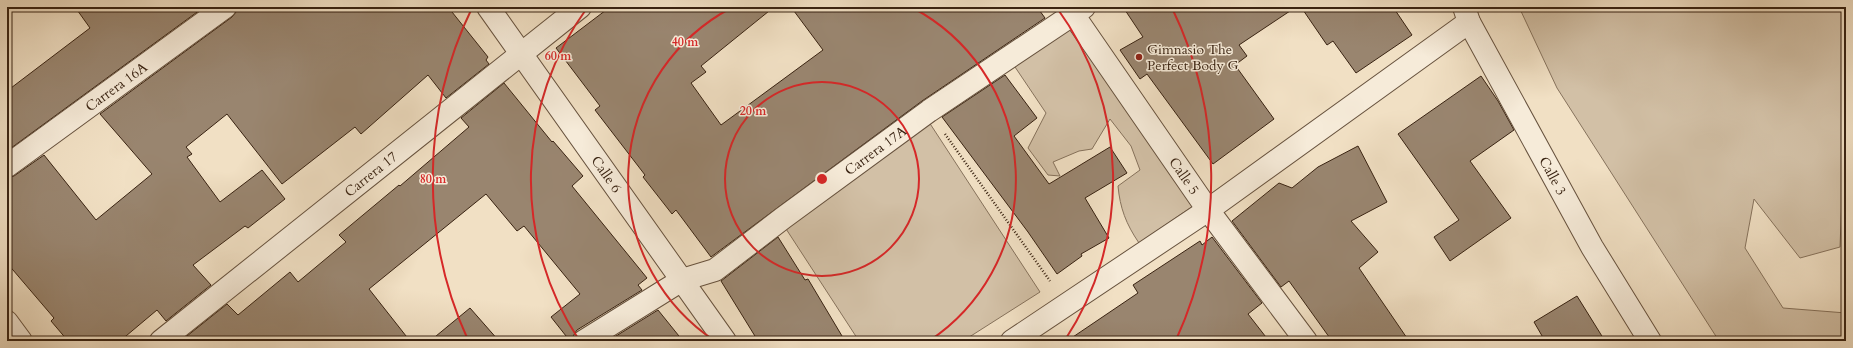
<svg xmlns="http://www.w3.org/2000/svg" width="1853" height="348" viewBox="0 0 1853 348" font-family="Cardo,serif">
  <style>
    .green { fill: #d2c0a6; stroke: #86725c }
    .building { fill: #99856f; stroke: #392312 }
    .lines { fill: none; stroke-linecap: round; stroke-linejoin: round }
    .street-casing { stroke: #67523e; stroke-width: 24 }
    .path { stroke: #392312; stroke-width: 2.5; stroke-dasharray: 1 2; stroke-linecap: butt }
    .street { stroke: #f6ebd9; stroke-width: 22 }
    .ring { fill: none; stroke: #d62828; stroke-width: 2 }
    .poi-dot { fill: #8f2418; stroke: #f6ebd9; stroke-width: 1.5 }
    .labels { text-anchor: middle; stroke-width: 3; stroke-linejoin: round; paint-order: stroke }
    .poi-label { font-size: 14px; fill: #392312; stroke: #f6ebd9; text-anchor: start }
    .street-label { font-size: 14px; fill: #392312; stroke: #f6ebd9 }
    .centre { fill: #d62828; stroke: #f6ebd9; stroke-width: 2 }
    .ring-label { font-size: 12px; text-anchor: middle; font-weight: bold; fill: #d62828; stroke: #f6ebd9; stroke-width: 3; stroke-linejoin: round; paint-order: stroke }
  </style>
  <rect width="100%" height="100%" fill="#f1e0c4"/>
  <filter id="stains"><feTurbulence type="fractalNoise" baseFrequency=".005" numOctaves="4"/><feColorMatrix values="0 0 0 0 .2 0 0 0 0 .09 0 0 0 0 .02 0 0 0 .5 -.17"/></filter>
  <radialGradient id="worn" r=".72"><stop offset=".6" stop-color="#630" stop-opacity="0"/><stop offset="1" stop-color="#630" stop-opacity=".3"/></radialGradient>
  <g class="green">
    <polygon points="1519,7 1846,7 1846,165 1843,169 1840,247 1800,258 1754,199 1745,248 1783,308 1846,313 1846,341 1719,341 1557,88"/>
    <path d="M1069 26 1193 206 1139 243C1126 224 1120 208 1118 186L1140 170 1131 146 1110 119 1092 149 1079 151 1053 162 1060 176 1048 175 1028 148 1046 113 1013 64Z"/>
    <polygon points="927,119 1040,292 963,341 859,341 777,215"/>
  </g>
  <g class="building">
    <polygon points="75,7 204,7 7,151 7,91 90,28"/>
    <polygon points="237,7 448,7 488,57 486,60 489,64 446,98 428,75 361,134 355,127 282,184 227,114 186,147 192,154 187,157 220,202 262,170 285,199 248,228 245,226 193,265 211,285 166,321 157,310 120,341 68,341 51,321 54,318 7,263 7,178 14,176 44,155 96,220 152,174 100,114 232,17 236,12"/>
    <polygon points="610,7 774,7 701,66 706,72 691,83 721,125 823,50 791,7 1037,7 1045,18 922,101 711,257 676,210 672,214 643,177 645,175 595,110 600,106 556,48"/>
    <polygon points="1123,7 1296,7 1239,45 1247,56 1235,65 1274,119 1213,164 1147,74 1140,79 1120,50 1143,37"/>
    <polygon points="1301,7 1393,7 1412,35 1356,73 1333,41 1327,45"/>
    <polygon points="1005,75 1037,118 1014,136 1049,184 1110,147 1127,173 1085,198 1109,238 1081,254 1082,256 1057,274 1028,232 942,117"/>
    <polygon points="1481,76 1498,101 1514,130 1470,161 1511,218 1450,261 1434,237 1459,220 1398,134"/>
    <polygon points="504,83 552,142 553,141 583,176 572,186 647,278 638,285 642,290 577,330 570,341 551,317 580,294 524,226 517,231 486,194 369,289 410,341 182,340 227,304 238,315 290,272 298,282 346,242 339,235 399,185 400,186 469,127 461,118"/>
    <polygon points="1358,146 1387,202 1351,221 1378,252 1359,268 1409,341 1332,341 1289,281 1281,287 1232,221 1279,183 1292,188 1318,167"/>
    <polygon points="778,237 805,280 808,279 845,341 758,341 721,281"/>
    <polygon points="1212,237 1262,303 1248,314 1269,341 1067,341 1138,293 1133,285 1200,241 1202,245"/>
    <polygon points="1577,296 1605,341 1545,341 1534,322"/>
    <polygon points="470,308 499,341 430,341"/>
    <polygon points="658,310 683,341 608,341"/>
  </g>
  <g class="lines">
    <defs>
      <g id="street">
        <path id="s1" d="M488 7 725 341"/>
        <path id="s2" d="M1068 7 1208 210 1306 341"/>
        <path id="s3" d="M1464 7 1469 22 1592 247 1650 341"/>
        <path id="s4" d="M7 166 225 7"/>
        <polyline points="7,322 21,341"/>
        <path id="s5" d="M161 341 580 7"/>
        <path id="s6" d="M584 341 682 280 715 270 783 218 929 111 1084 7"/>
        <polyline points="1012,341 1208,210 1469,22"/>
      </g>
    </defs>
    <use href="#street" class="street-casing"/>
    <polyline class="path" points="945,134 1050,281"/>
    <use href="#street" class="street"/>
  </g>
  <g class="ring">
    <circle cx="822" cy="179" r="97"/>
    <path d="M715 341A194 194 0 0 1 731 8M913 8A194 194 0 0 1 929 341"/>
    <path d="M579 340A291 291 0 0 1 587 8M1057 8A291 291 0 0 1 1065 340"/>
    <path d="M468 340A389 389 0 0 1 472 8M1172 8A389 389 0 0 1 1176 340"/>
  </g>
  <circle class="poi-dot" cx="1139" cy="57" r="4"/>
  <g class="labels">
    <g class="poi-label">
      <text x="1147" y="54">Gimnasio The<tspan x="1147" dy="16">Perfect Body G</tspan></text>
    </g>
    <g class="street-label">
      <text dy="5" stroke="none"><textPath href="#s4" startOffset="135">Carrera 16A</textPath></text>
      <text dy="5" stroke="none"><textPath href="#s6" startOffset="350">Carrera 17A</textPath></text>
      <text dy="5" stroke="none"><textPath href="#s5" startOffset="268">Carrera 17</textPath></text>
      <text dy="5" stroke="none"><textPath href="#s1" startOffset="205">Calle 6</textPath></text>
      <text dy="5" stroke="none"><textPath href="#s2" startOffset="205">Calle 5</textPath></text>
      <text dy="5" stroke="none"><textPath href="#s3" startOffset="191">Calle 3</textPath></text>
    </g>
  </g>
  <circle cx="822" cy="179" r="6" class="centre"/>
  <g class="ring-label">
    <text x="685" y="46">40 m</text>
    <text x="558" y="60">60 m</text>
    <text x="753" y="115">20 m</text>
    <text x="433" y="183">80 m</text>
  </g>
  <rect width="1853" height="348" fill="none" stroke="#f1e0c4" stroke-width="24"/>
  <rect x="8" y="8" width="1837" height="332" fill="none" stroke="#392312" stroke-width="2"/>
  <rect x="12" y="12" width="1829" height="324" fill="none" stroke="#392312"/>
  <rect width="100%" height="100%" filter="url(#stains)"/>
  <rect width="100%" height="100%" fill="url(#worn)"/>
</svg>
